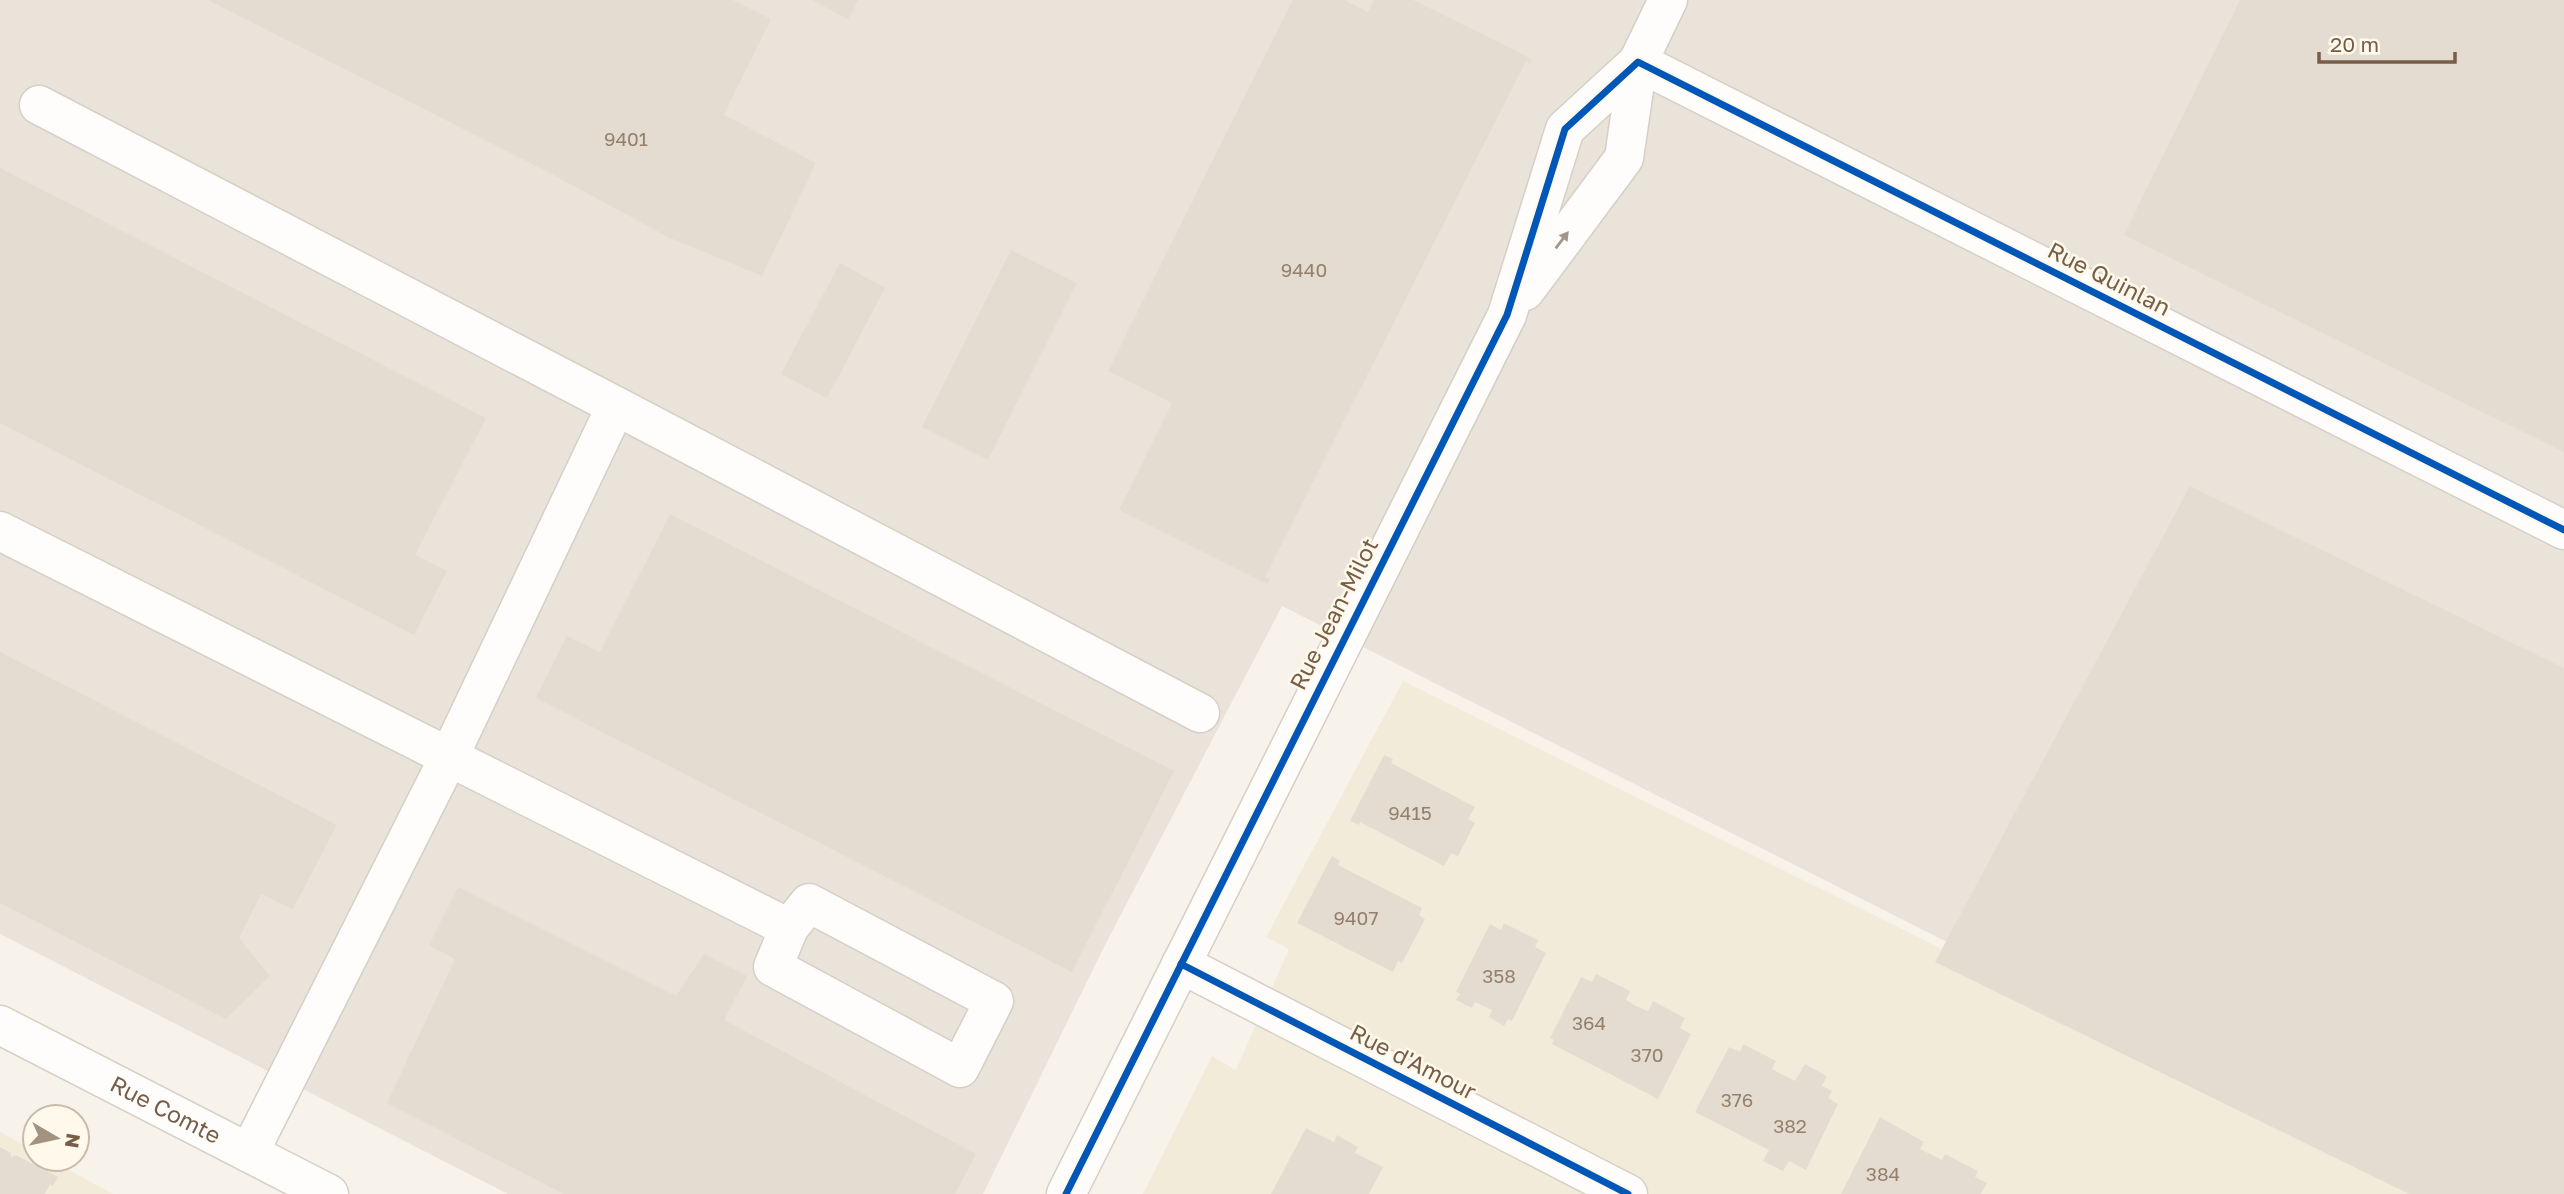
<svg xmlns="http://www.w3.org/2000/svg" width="2564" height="1194" viewBox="0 0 2564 1194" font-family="'Golos Text',sans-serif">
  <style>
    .residential { fill: #f3ebda }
    .industrial { fill: #eae3da }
    .building { fill: #e4dcd1 }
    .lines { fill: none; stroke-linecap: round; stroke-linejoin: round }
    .minor-casing { stroke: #d6cfc6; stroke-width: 41 }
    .minor { stroke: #fefdfc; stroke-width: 38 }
    .cycleway-casing { stroke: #fff9eb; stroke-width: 11 }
    .cycleway { stroke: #0057b8; stroke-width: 7 }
    .oneway { fill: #a69687 }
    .labels { text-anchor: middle; stroke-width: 5; stroke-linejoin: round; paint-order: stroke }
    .number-label { font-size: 19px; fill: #94806c }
    .street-label { font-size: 23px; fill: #775e48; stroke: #fff9eb }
  </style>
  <rect width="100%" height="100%" fill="#f7f3ea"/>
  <g class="residential">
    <polygon points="1403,681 2435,1194 1143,1194 1212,1056 1236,1070 1289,949 1266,937"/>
    <polygon points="0,1132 35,1151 35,1159 49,1159 113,1194 0,1194"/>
  </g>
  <polygon class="industrial" points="0,0 2564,0 2564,1194 2446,1194 1282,606 1103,949 983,1194 508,1194 0,934"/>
  <g class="building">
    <polygon points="208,0 733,0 771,19 724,115 816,163 762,276 668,237 548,172"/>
    <polygon points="812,0 858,0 848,19"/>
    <polygon points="1293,0 1344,0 1368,12 1374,0 1413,0 1532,59 1530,64 1526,61 1265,577 1270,579 1267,584 1119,510 1172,403 1108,371"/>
    <polygon points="2240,0 2564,0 2564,452 2124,235"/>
    <polygon points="0,168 486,418 415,555 447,571 414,635 0,423"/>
    <polygon points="1011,250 1077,283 988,460 922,427"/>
    <polygon points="840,263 885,288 827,398 781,374"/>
    <polygon points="2190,486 2564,668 2564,1194 2409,1194 1935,962"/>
    <polygon points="670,514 1174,771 1072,972 536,698 567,636 600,652"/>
    <polygon points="0,652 337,825 293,909 261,894 239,938 270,976 226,1019 0,903"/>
    <polygon points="1384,755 1393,759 1391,763 1475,807 1468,819 1475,823 1458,856 1451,853 1444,866 1360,822 1359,825 1350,821"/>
    <polygon points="1332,856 1340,861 1338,865 1422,908 1419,915 1425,919 1402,963 1398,961 1393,972 1297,923"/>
    <polygon points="458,887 676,996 704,954 747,976 724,1020 976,1154 955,1194 564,1194 387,1103 455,959 429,945"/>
    <polygon points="1504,923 1538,940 1535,947 1546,953 1512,1021 1508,1019 1504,1026 1489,1017 1492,1010 1475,1002 1472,1008 1456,1000 1460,994 1456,992 1490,924 1501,930"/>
    <polygon points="1596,974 1630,991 1626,1000 1636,1006 1648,1011 1653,1001 1685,1018 1680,1028 1691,1034 1658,1099 1552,1044 1554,1040 1550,1038 1581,977 1592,982"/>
    <polygon points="1743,1044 1776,1061 1772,1069 1795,1081 1805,1064 1827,1076 1822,1086 1832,1091 1828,1098 1838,1104 1806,1170 1789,1161 1783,1171 1763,1161 1769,1150 1695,1112 1729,1047 1740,1052"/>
    <polygon points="1880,1117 1924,1142 1920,1149 1942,1160 1945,1154 1978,1171 1975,1177 1987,1183 1981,1194 1841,1194"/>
    <polygon points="1306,1128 1334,1142 1337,1135 1358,1147 1355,1153 1383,1167 1369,1194 1271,1194"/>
    <polygon points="0,1147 11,1153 11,1157 16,1155 58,1177 53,1186 50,1184 45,1194 0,1194"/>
  </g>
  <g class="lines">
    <defs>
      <g id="minor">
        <polyline points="1638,62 2564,530"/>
        <polyline points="39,105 616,406 449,757 249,1153"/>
        <polyline points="1525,291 1624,158 1638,62 1668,0"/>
        <polyline points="616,406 1200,713"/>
        <polyline points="0,531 789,928"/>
        <polygon points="809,903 994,1001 960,1068 773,967 789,928"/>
        <polyline points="1181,964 1628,1194"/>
        <path id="s1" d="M0 1025 329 1194"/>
        <polyline points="1066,1194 1507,315 1565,129 1638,62"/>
      </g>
    </defs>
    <use href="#minor" class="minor-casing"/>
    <use href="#minor" class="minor"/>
    <defs>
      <g id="cycleway">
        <polyline points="1181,964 1628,1194"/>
        <polyline points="1066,1194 1507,315 1565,129 1638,62 2564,530"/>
      </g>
    </defs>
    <use href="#cycleway" class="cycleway-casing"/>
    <use href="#cycleway" class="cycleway"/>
  </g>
  <defs><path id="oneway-solid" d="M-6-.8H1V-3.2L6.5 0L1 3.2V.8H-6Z" transform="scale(1.75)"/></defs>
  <use class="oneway" href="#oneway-solid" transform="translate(1562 240) rotate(-53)"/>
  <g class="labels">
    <g class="number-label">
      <text x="626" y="146">9401</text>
      <text x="1304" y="277">9440</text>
      <text x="1410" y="820">9415</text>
      <text x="1356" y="925">9407</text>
      <text x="1499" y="983">358</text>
      <text x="1589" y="1030">364</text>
      <text x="1647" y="1062">370</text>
      <text x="1737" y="1107">376</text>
      <text x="1790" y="1133">382</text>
      <text x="1883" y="1181">384</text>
    </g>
    <g class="street-label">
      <text transform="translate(2109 279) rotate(27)" y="8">Rue Quinlan</text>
      <text transform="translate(1334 614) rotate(-63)" y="8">Rue Jean-Milot</text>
      <text transform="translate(1413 1062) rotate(27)" y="8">Rue d'Amour</text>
      <text dy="8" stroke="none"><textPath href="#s1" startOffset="186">Rue Comte</textPath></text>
    </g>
  </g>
  <g transform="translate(56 1138) rotate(99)"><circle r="33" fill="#fff9eb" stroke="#c9bbaa" stroke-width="2"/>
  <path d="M0-5L12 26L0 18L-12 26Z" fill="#a49281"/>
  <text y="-10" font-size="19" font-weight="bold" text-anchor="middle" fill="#775e48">N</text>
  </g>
  <path d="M2319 52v10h136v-10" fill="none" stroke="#775e48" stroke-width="3.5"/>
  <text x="2330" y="52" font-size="21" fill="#775e48" stroke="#fff9eb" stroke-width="5" paint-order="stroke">20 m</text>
</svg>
